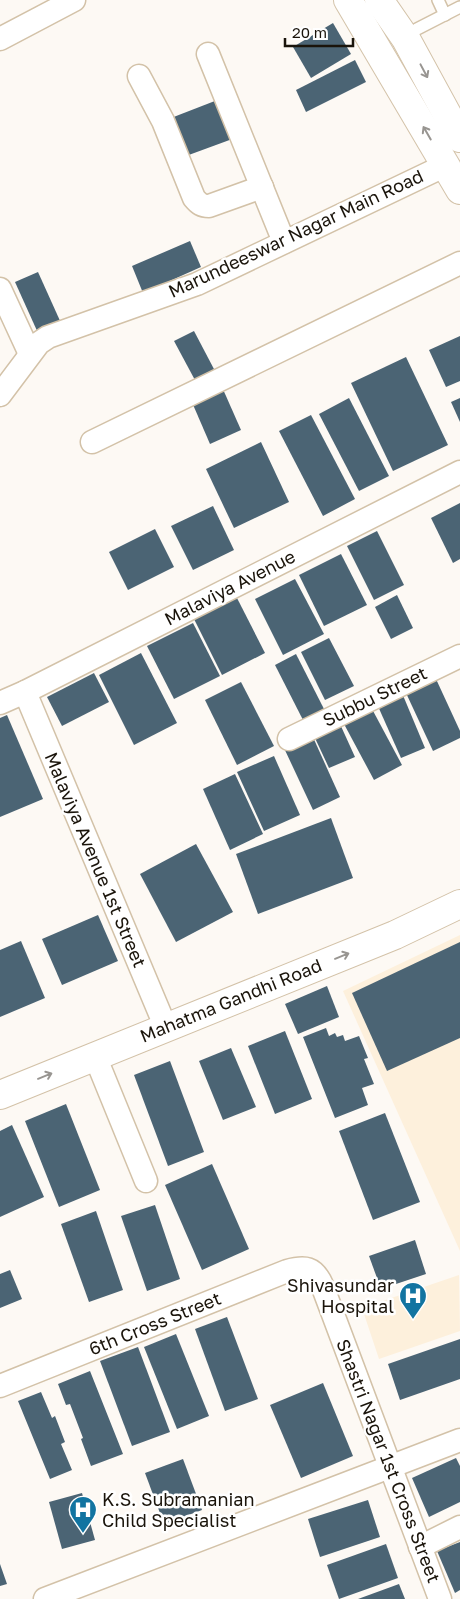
<svg xmlns="http://www.w3.org/2000/svg" width="460" height="1599" viewBox="0 0 460 1599" font-family="'Golos Text',sans-serif">
  <style>
    .built { fill: #fdf0dc }
    .building { fill: #4b6474 }
    .lines { fill: none; stroke-linecap: round; stroke-linejoin: round }
    .service-casing { stroke: #d3c2a8; stroke-width: 14 }
    .minor-casing { stroke: #d3c2a8; stroke-width: 25 }
    .secondary-casing { stroke: #d3c2a8; stroke-width: 30 }
    .service { stroke: #fff; stroke-width: 11 }
    .minor { stroke: #fff; stroke-width: 22 }
    .secondary { stroke: #fff; stroke-width: 28 }
    .oneway { stroke: #989591 }
    .labels { text-anchor: middle; stroke-width: 5; stroke-linejoin: round; paint-order: stroke }
    .street-label { font-size: 18px; fill: #1a140b; stroke: #fff }
    .poi-label { font-size: 18px; fill: #1a140b; stroke: #fff; text-anchor: end }
  </style>
  <rect width="100%" height="100%" fill="#fdf9f4"/>
  <g class="built">
    <polygon points="460,935 460,1251 343,991"/>
    <polygon points="459,1275 460,1331 379,1359 362,1308"/>
  </g>
  <g class="building">
    <polygon points="333,23 351,54 311,78 293,47"/>
    <polygon points="355,60 366,82 306,112 296,90"/>
    <polygon points="220,99 235,138 186,156 171,118"/>
    <polygon points="190,241 201,267 143,293 132,266"/>
    <polygon points="38,272 61,323 38,333 15,282"/>
    <polygon points="194,331 215,371 196,382 174,341"/>
    <polygon points="460,336 460,381 446,387 429,350"/>
    <polygon points="406,357 448,445 393,471 351,383"/>
    <polygon points="222,387 241,430 210,444 191,400"/>
    <polygon points="349,398 389,476 359,491 319,414"/>
    <polygon points="460,398 460,422 451,402"/>
    <polygon points="311,415 355,499 323,516 279,431"/>
    <polygon points="261,442 289,502 234,528 206,469"/>
    <polygon points="460,503 460,559 453,563 431,518"/>
    <polygon points="213,506 234,550 193,570 171,526"/>
    <polygon points="155,529 174,567 128,590 109,552"/>
    <polygon points="377,531 404,585 374,600 347,546"/>
    <polygon points="341,554 367,605 324,626 299,575"/>
    <polygon points="295,579 324,634 283,655 255,599"/>
    <polygon points="397,595 413,628 391,639 375,607"/>
    <polygon points="237,598 265,653 222,675 194,619"/>
    <polygon points="193,623 220,676 174,699 147,646"/>
    <polygon points="329,638 354,686 325,700 301,652"/>
    <polygon points="141,653 177,723 134,745 99,675"/>
    <polygon points="296,654 324,709 303,720 275,665"/>
    <polygon points="94,673 109,702 62,726 47,697"/>
    <polygon points="436,679 460,731 460,738 433,751 406,693"/>
    <polygon points="241,682 274,746 237,765 205,700"/>
    <polygon points="402,693 425,748 401,758 377,704"/>
    <polygon points="372,709 402,765 374,780 344,724"/>
    <polygon points="7,715 43,799 0,817 0,718"/>
    <polygon points="340,724 355,757 329,768 314,736"/>
    <polygon points="312,735 340,797 313,810 284,748"/>
    <polygon points="274,756 300,815 264,831 237,772"/>
    <polygon points="235,774 263,834 230,850 203,789"/>
    <polygon points="331,818 353,878 258,914 236,854"/>
    <polygon points="196,844 233,912 176,942 140,874"/>
    <polygon points="98,915 118,961 62,985 42,939"/>
    <polygon points="21,941 45,998 0,1017 0,950"/>
    <polygon points="460,942 460,1038 387,1071 352,993"/>
    <polygon points="327,986 339,1017 298,1034 285,1004"/>
    <polygon points="326,1028 329,1036 335,1033 337,1037 343,1035 345,1041 359,1036 368,1058 364,1059 374,1084 362,1088 368,1105 335,1118 303,1037"/>
    <polygon points="285,1031 312,1099 275,1114 248,1046"/>
    <polygon points="231,1048 256,1107 223,1120 199,1061"/>
    <polygon points="170,1061 204,1152 168,1166 134,1075"/>
    <polygon points="66,1104 100,1190 59,1207 25,1121"/>
    <polygon points="385,1113 420,1202 373,1220 339,1131"/>
    <polygon points="12,1125 44,1197 0,1217 0,1131"/>
    <polygon points="212,1164 249,1249 202,1270 165,1185"/>
    <polygon points="155,1205 180,1279 147,1291 121,1216"/>
    <polygon points="96,1211 123,1290 89,1302 61,1224"/>
    <polygon points="415,1240 426,1274 381,1289 369,1256"/>
    <polygon points="10,1270 22,1299 0,1308 0,1274"/>
    <polygon points="227,1317 258,1399 225,1411 195,1329"/>
    <polygon points="176,1334 209,1416 177,1429 144,1347"/>
    <polygon points="460,1339 460,1379 400,1400 388,1364"/>
    <polygon points="138,1347 170,1432 132,1446 100,1361"/>
    <polygon points="90,1371 123,1454 91,1466 81,1439 83,1438 70,1404 66,1405 58,1384"/>
    <polygon points="323,1383 353,1456 301,1478 270,1405"/>
    <polygon points="41,1392 52,1418 55,1416 65,1442 61,1444 72,1470 50,1479 18,1401"/>
    <polygon points="456,1458 460,1466 460,1502 429,1517 412,1478"/>
    <polygon points="183,1459 202,1510 164,1524 145,1473"/>
    <polygon points="82,1493 95,1540 62,1549 49,1502"/>
    <polygon points="368,1500 380,1537 320,1557 308,1519"/>
    <polygon points="460,1542 460,1590 455,1593 437,1551"/>
    <polygon points="386,1544 398,1578 339,1599 327,1565"/>
    <polygon points="0,1564 7,1584 0,1586"/>
    <polygon points="399,1584 405,1599 358,1599"/>
  </g>
  <g class="lines">
    <defs>
      <g id="service">
        <polyline points="438,0 445,15"/>
        <polyline points="406,39 417,29 460,7"/>
      </g>
      <g id="minor">
        <polyline points="0,39 74,0"/>
        <polyline points="208,54 284,242"/>
        <path d="M139 76 163 121 194 198C199 204 202 206 209 206L262 187"/>
        <polyline points="0,289 30,354"/>
        <polyline points="0,395 39,343 48,337 197,284 446,165"/>
        <polyline points="92,442 460,263"/>
        <polyline points="25,692 166,1028"/>
        <polyline points="0,703 25,692 460,472"/>
        <polyline points="289,739 460,656"/>
        <polyline points="95,1056 146,1181"/>
        <path d="M0 1386 287 1271C305 1266 314 1267 322 1285L440 1599"/>
        <polyline points="420,1547 460,1527"/>
        <polyline points="45,1599 460,1440"/>
      </g>
      <g id="secondary">
        <polyline points="348,0 460,190"/>
        <polyline points="379,0 406,39 460,138"/>
        <polyline points="0,1095 395,935 460,904"/>
      </g>
    </defs>
    <use href="#service" class="service-casing"/>
    <use href="#minor" class="minor-casing"/>
    <use href="#secondary" class="secondary-casing"/>
    <use href="#service" class="service"/>
    <use href="#minor" class="minor"/>
    <use href="#secondary" class="secondary"/>
  </g>
  <defs><path id="oneway-shaft" d="M-6 0H5M1.5-3L5.5 0L1.5 3" fill="none" stroke-width="1.6" stroke-linecap="round" stroke-linejoin="round" transform="scale(1.25)"/></defs>
  <g class="oneway">
    <use href="#oneway-shaft" transform="translate(424 71) rotate(62)"/>
    <use href="#oneway-shaft" transform="translate(427 133) rotate(-120)"/>
    <use href="#oneway-shaft" transform="translate(342 956) rotate(-22)"/>
    <use href="#oneway-shaft" transform="translate(45 1076) rotate(-22)"/>
  </g>
  <defs>
    <symbol id="hospital-pin" viewBox="-11 -11 22 30"><path d="M0 17L-7.5 6A9.5 9.5 0 1 1 7.5 6Z" fill="#1274a1" stroke="#fff"/><path d="M-5-5h3v3.5h4V-5h3V5h-3V1.5h-4V5h-3Z" fill="#fff"/></symbol>
  </defs>
  <g fill-rule="evenodd">
    <use href="#hospital-pin" x="397" y="1280" width="32" height="43"/>
    <use href="#hospital-pin" x="67" y="1494" width="32" height="43"/>
  </g>
  <g class="labels">
    <g class="street-label">
      <text transform="translate(296 234) rotate(-25)" y="6">Marundeeswar Nagar Main Road</text>
      <text transform="translate(230 588) rotate(-27)" y="6">Malaviya Avenue</text>
      <text transform="translate(375 697) rotate(-26)" y="6">Subbu Street</text>
      <text transform="translate(95 860) rotate(67)" y="6">Malaviya Avenue 1st Street</text>
      <text transform="translate(231 1001) rotate(-22)" y="6">Mahatma Gandhi Road</text>
      <text transform="translate(155 1324) rotate(-22)" y="6">6th Cross Street</text>
      <text transform="translate(388 1461) rotate(69)" y="6">Shastri Nagar 1st Cross Street</text>
    </g>
    <g class="poi-label">
      <text x="394" y="1292">Shivasundar<tspan x="394" dy="21">Hospital</tspan></text>
      <text x="102" y="1506" text-anchor="start">K.S. Subramanian<tspan x="102" dy="21">Child Specialist</tspan></text>
    </g>
  </g>
  <path d="M285 38v8h68v-8" fill="none" stroke="#1a140b" stroke-width="2.5"/>
  <text x="292" y="38" font-size="15" fill="#1a140b" stroke="#ffffff" stroke-width="4" paint-order="stroke">20 m</text>
</svg>
